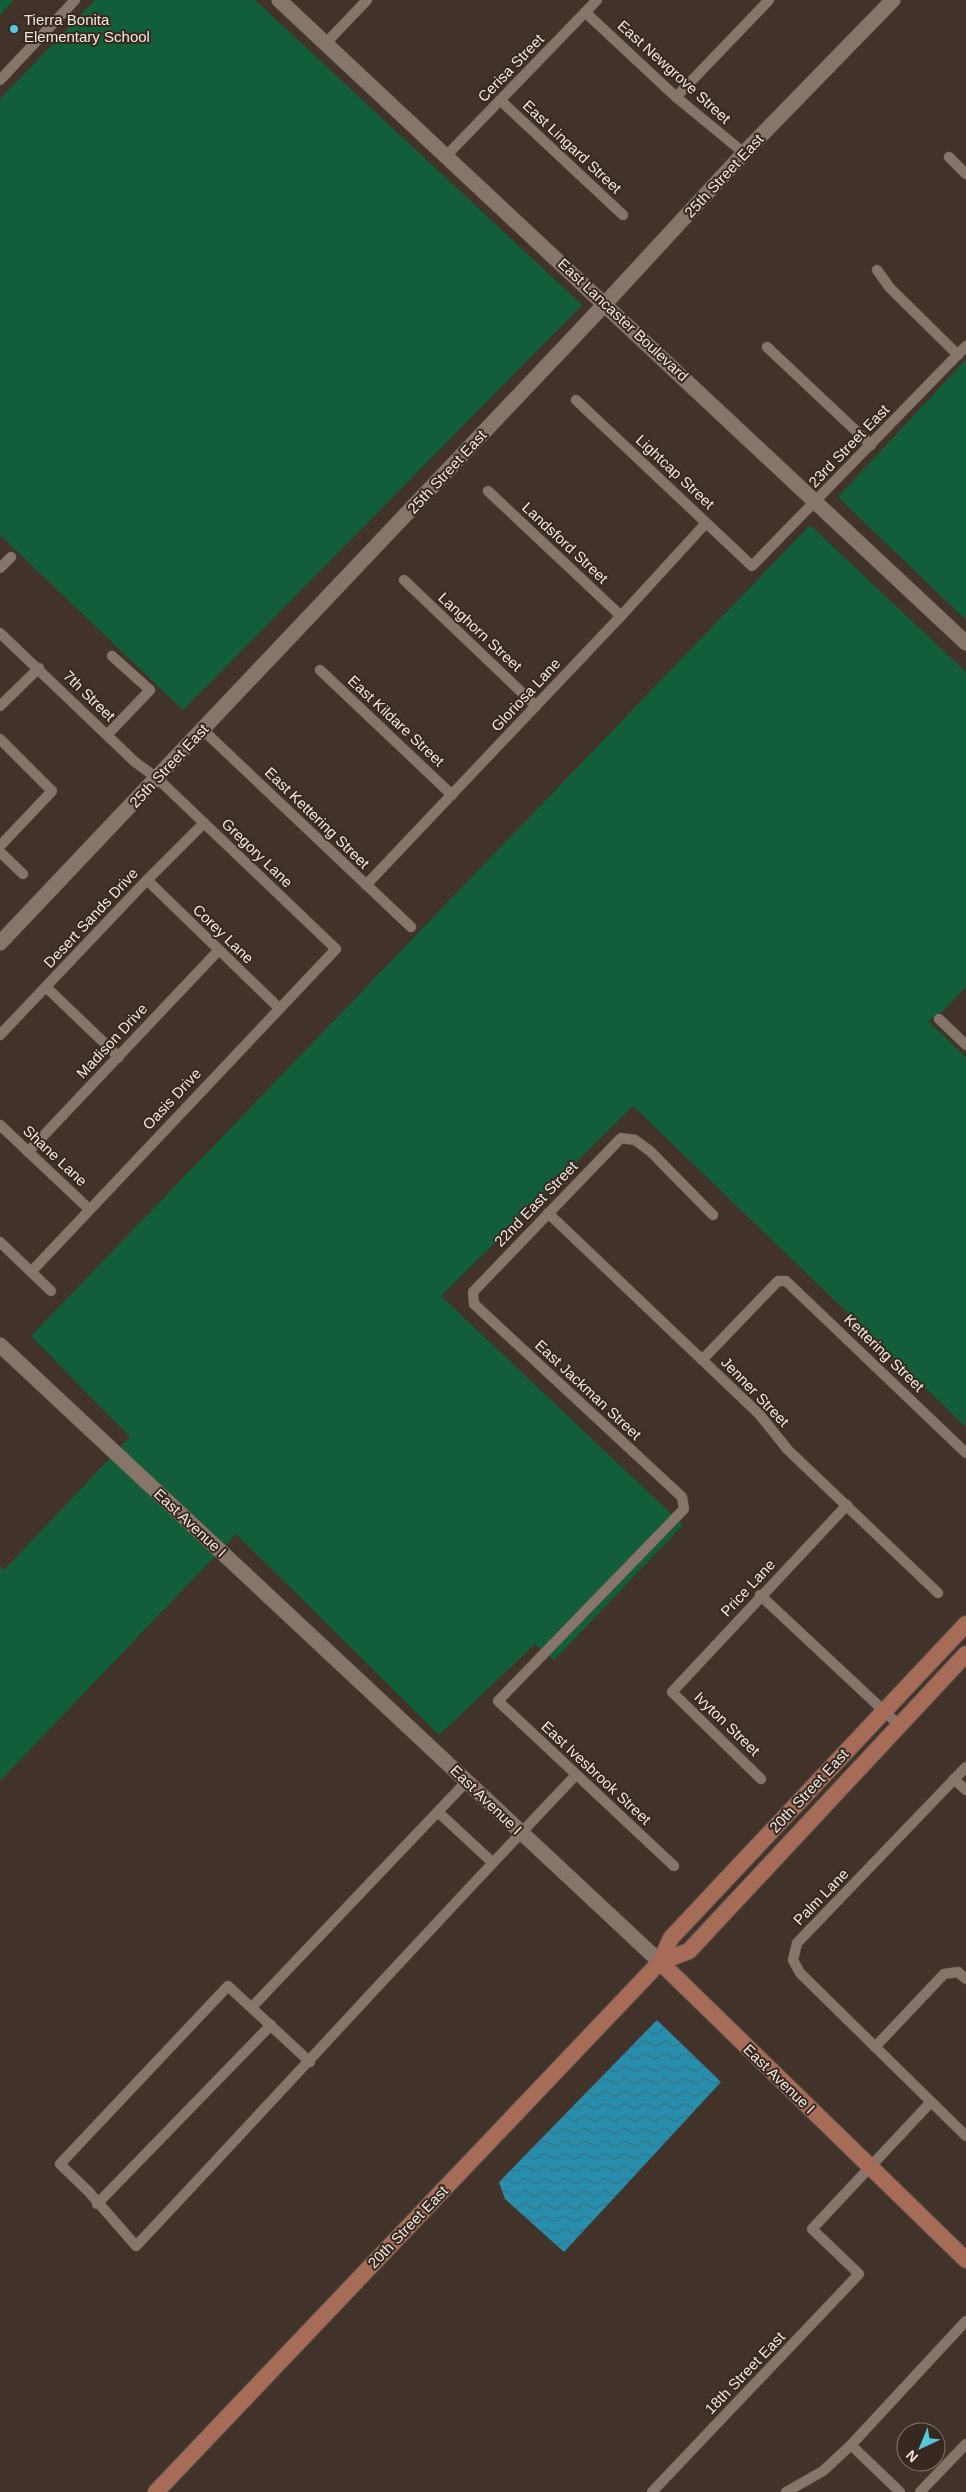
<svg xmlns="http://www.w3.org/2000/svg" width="966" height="2492" viewBox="0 0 966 2492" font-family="Helvetica,sans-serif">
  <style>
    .grass { fill: #135e3a }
    .water { fill: url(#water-waves) }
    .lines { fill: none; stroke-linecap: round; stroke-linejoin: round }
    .street-casing { stroke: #5c5048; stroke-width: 11 }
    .secondary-casing { stroke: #5c5048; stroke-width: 16 }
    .primary-casing { stroke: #5c5048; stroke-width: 18 }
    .street { stroke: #86756b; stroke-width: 10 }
    .secondary { stroke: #86756b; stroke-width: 15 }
    .primary { stroke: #a66c58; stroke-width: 16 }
    .poi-dot { fill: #56c9e1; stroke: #372920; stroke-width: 2 }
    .labels { text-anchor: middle; stroke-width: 4; stroke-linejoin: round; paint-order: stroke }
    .poi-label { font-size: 15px; fill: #f0e7e1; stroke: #372920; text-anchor: start }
    .street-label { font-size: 15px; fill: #f0e7e1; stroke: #372920 }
  </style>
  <defs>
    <pattern id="water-waves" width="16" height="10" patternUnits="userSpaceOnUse" patternTransform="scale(1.25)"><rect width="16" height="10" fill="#298dac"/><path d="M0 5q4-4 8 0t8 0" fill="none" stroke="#347488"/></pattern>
  </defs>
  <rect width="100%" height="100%" fill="#41332a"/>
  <g class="grass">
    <polygon points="0,0 14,0 0,15"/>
    <polygon points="95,0 255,0 582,305 183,710 0,535 0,99"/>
    <polygon points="966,359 966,620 838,497"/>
    <polygon points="810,525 966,672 966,987 943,1011 928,1021 966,1057 966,1427 633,1106 441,1296 683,1525 554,1660 535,1644 439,1735 236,1534 0,1781 0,1566 4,1570 130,1437 31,1336"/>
  </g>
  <polygon class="water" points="657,2020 721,2082 564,2252 505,2199 499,2182"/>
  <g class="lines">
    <defs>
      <g id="street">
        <polyline points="585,12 676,97 744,153"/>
        <polyline points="325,44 367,0"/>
        <polyline points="0,80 75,0"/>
        <polyline points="676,97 769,0"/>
        <polyline points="501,101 623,215"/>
        <polyline points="447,155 597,0"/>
        <polyline points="949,157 966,174"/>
        <polyline points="877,270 890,288 958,355"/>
        <polyline points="767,347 871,445"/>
        <polyline points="576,400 752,566 966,346"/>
        <polyline points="488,491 621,616"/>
        <polyline points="0,568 11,557"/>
        <polyline points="404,580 536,706"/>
        <polyline points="0,633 135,762 157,778 336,949 31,1272"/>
        <polyline points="320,670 452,795"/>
        <polyline points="0,706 39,668"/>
        <polyline points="203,730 411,927"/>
        <polyline points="107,735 150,690 112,656"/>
        <polyline points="0,739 52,791 0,846"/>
        <polyline points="0,852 23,874"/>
        <polyline points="147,880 279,1008"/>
        <polyline points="366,885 621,616 706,523"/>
        <polyline points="46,987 119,1057"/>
        <polyline points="939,1019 966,1045"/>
        <polyline points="0,1035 147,880 204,823"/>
        <polyline points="0,1125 89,1209"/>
        <polyline points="28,1152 218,951"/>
        <polyline points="548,1213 759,1414 788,1450 938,1593"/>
        <polyline points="0,1242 51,1291"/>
        <polyline points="702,1360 778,1281 786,1281 966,1453"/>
        <polyline points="760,1595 899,1725"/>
        <polyline points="966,1767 797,1943 793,1960 800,1973 966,2136"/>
        <polyline points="761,1779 672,1692 847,1505"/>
        <polyline points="954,1779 966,1790"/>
        <polyline points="438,1812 492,1862"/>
        <polyline points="674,1866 498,1701 684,1509 682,1497 474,1304 473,1292 621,1138 635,1140 650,1151 713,1215"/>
        <polyline points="252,2007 467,1781"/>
        <polyline points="875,2047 944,1974 958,1972 966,1979"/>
        <path d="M310 2062 228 1986 60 2164 89 2192 136 2246C283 2090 428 1930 576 1775"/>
        <polyline points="97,2204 271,2025"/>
        <polyline points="851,2445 900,2492"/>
        <polyline points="652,2492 859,2274 812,2229 930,2103"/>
        <polyline points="786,2492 823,2471 851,2445 966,2321"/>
        <polyline points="920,2492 966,2444"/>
      </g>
      <g id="secondary">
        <polyline points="279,0 966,643"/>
        <polyline points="0,943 589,321 744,153 893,0"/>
        <polyline points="0,1345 660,1962"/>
      </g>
      <g id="primary">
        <polyline points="660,1962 689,1951 966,1654"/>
        <polyline points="660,1962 966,2260"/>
        <polyline points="156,2492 660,1962 671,1938 966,1624"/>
      </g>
    </defs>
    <use href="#street" class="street-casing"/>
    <use href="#secondary" class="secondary-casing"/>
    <use href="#primary" class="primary-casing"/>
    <use href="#street" class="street"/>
    <use href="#secondary" class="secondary"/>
    <use href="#primary" class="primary"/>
  </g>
  <circle class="poi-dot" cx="14" cy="29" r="5"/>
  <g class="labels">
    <g class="poi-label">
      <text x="24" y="25">Tierra Bonita<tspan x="24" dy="17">Elementary School</tspan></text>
    </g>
    <g class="street-label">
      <text transform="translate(511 68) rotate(-46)" y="5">Cerisa Street</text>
      <text transform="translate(674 72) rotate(42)" y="5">East Newgrove Street</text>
      <text transform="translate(572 147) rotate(43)" y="5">East Lingard Street</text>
      <text transform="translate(724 176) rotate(-47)" y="5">25th Street East</text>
      <text transform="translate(623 320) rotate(43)" y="5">East Lancaster Boulevard</text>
      <text transform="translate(849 446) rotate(-46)" y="5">23rd Street East</text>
      <text transform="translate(447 472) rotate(-47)" y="5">25th Street East</text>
      <text transform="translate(675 472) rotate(43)" y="5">Lightcap Street</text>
      <text transform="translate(565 543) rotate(43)" y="5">Landsford Street</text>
      <text transform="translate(480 632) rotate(43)" y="5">Langhorn Street</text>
      <text transform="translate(526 695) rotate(-47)" y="5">Gloriosa Lane</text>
      <text transform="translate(89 696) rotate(44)" y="5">7th Street</text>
      <text transform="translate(396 721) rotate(43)" y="5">East Kildare Street</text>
      <text transform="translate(169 766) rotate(-47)" y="5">25th Street East</text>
      <text transform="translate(317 818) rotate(44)" y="5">East Kettering Street</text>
      <text transform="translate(257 853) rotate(44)" y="5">Gregory Lane</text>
      <text transform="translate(91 918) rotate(-47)" y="5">Desert Sands Drive</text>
      <text transform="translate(223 934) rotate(44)" y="5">Corey Lane</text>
      <text transform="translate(112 1041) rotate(-47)" y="5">Madison Drive</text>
      <text transform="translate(172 1099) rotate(-47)" y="5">Oasis Drive</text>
      <text transform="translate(55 1156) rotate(43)" y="5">Shane Lane</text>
      <text transform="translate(536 1204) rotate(-46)" y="5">22nd East Street</text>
      <text transform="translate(884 1353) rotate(44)" y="5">Kettering Street</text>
      <text transform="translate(588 1390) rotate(43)" y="5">East Jackman Street</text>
      <text transform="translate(755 1392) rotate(46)" y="5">Jenner Street</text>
      <text transform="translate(190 1523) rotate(43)" y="5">East Avenue I</text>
      <text transform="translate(748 1588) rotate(-47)" y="5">Price Lane</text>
      <text transform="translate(727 1724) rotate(44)" y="5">Ivyton Street</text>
      <text transform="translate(596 1773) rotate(43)" y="5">East Ivesbrook Street</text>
      <text transform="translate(809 1791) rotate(-47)" y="5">20th Street East</text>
      <text transform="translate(486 1800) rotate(44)" y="5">East Avenue I</text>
      <text transform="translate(821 1897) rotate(-46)" y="5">Palm Lane</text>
      <text transform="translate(779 2079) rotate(44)" y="5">East Avenue I</text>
      <text transform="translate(408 2227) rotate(-46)" y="5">20th Street East</text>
      <text transform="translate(745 2373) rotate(-46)" y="5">18th Street East</text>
    </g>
  </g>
  <g transform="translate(921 2447) rotate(224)"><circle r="24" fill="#372920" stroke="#81756d"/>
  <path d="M0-4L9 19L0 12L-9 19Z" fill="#56c9e1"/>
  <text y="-8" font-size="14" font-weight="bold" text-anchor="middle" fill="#f0e7e1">N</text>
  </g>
</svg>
